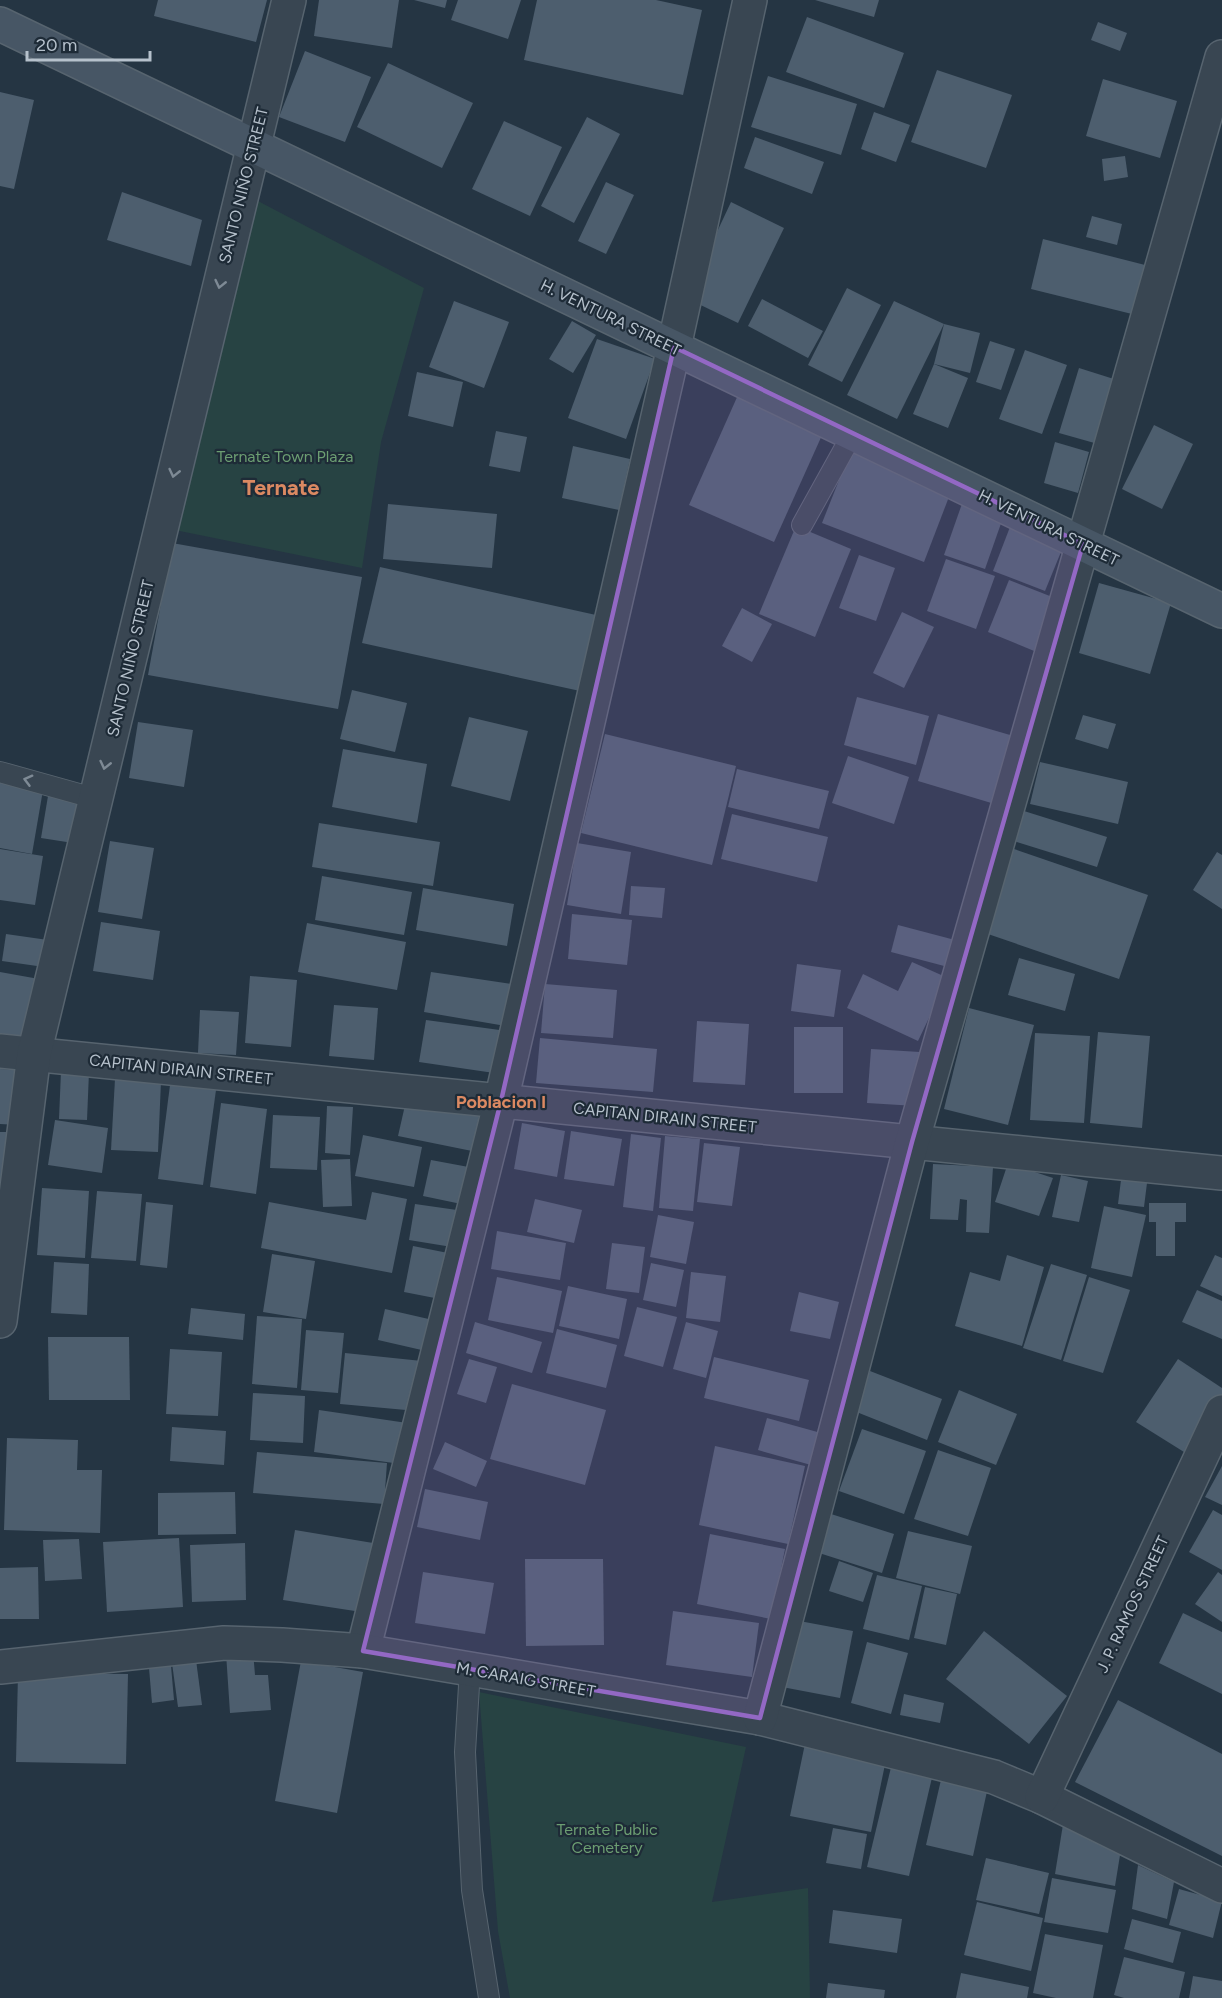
<svg xmlns="http://www.w3.org/2000/svg" width="1222" height="1998" viewBox="0 0 1222 1998" font-family="Figtree,sans-serif">
  <style>
    .green { fill: #274343 }
    .building { fill: #4d5e6e }
    .lines { fill: none; stroke-linecap: round; stroke-linejoin: round }
    .service-casing { stroke: #57646f; stroke-width: 22 }
    .minor-casing { stroke: #57646f; stroke-width: 36 }
    .secondary-casing { stroke: #57646f; stroke-width: 36 }
    .service { stroke: #394652; stroke-width: 20 }
    .minor { stroke: #394652; stroke-width: 33 }
    .secondary { stroke: #475665; stroke-width: 33 }
    .oneway { stroke: #7e8a95 }
    .marked { fill: #9368c4; fill-opacity: 0.2; stroke: #9368c4; stroke-width: 4.5; stroke-linejoin: round }
    .labels { text-anchor: middle; stroke-width: 4.5; stroke-linejoin: round; paint-order: stroke }
    .street-label { font-size: 16px; fill: #b6c1cc; stroke: #1e2b37 }
    .park-label { font-size: 16px; fill: #6c9e72; stroke: #1e2b37 }
    .neighbourhood-label { font-size: 18px; font-weight: bold; fill: #db8962; stroke: #1e2b37 }
    .district-label { font-size: 22px; font-weight: bold; fill: #db8962; stroke: #1e2b37 }
  </style>
  <rect width="100%" height="100%" fill="#253543"/>
  <g class="green">
    <polygon points="256,200 424,288 381,442 362,568 170,529"/>
    <polygon points="479,1692 746,1747 712,1902 808,1888 810,1998 510,1998 498,1931"/>
  </g>
  <g class="building">
    <polygon points="158,0 267,0 256,42 154,16"/>
    <polygon points="319,0 399,0 392,48 314,36"/>
    <polygon points="414,0 447,0 445,8"/>
    <polygon points="458,0 521,0 508,39 451,20"/>
    <polygon points="537,0 656,0 702,10 683,95 524,60"/>
    <polygon points="815,0 879,0 874,17"/>
    <polygon points="807,17 904,53 884,108 786,72"/>
    <polygon points="1098,22 1127,33 1120,51 1091,40"/>
    <polygon points="305,51 371,77 345,142 279,117"/>
    <polygon points="388,63 473,103 442,168 357,127"/>
    <polygon points="937,70 1012,95 986,168 911,142"/>
    <polygon points="768,76 857,104 841,155 751,127"/>
    <polygon points="1103,79 1177,101 1160,158 1086,136"/>
    <polygon points="0,92 34,100 14,189 0,186"/>
    <polygon points="874,112 910,125 896,162 861,149"/>
    <polygon points="587,117 620,134 574,223 541,206"/>
    <polygon points="504,121 562,147 530,216 472,189"/>
    <polygon points="755,137 824,162 812,194 744,168"/>
    <polygon points="1125,156 1128,177 1104,181 1102,159"/>
    <polygon points="606,182 634,195 606,254 578,241"/>
    <polygon points="122,192 202,220 191,266 107,240"/>
    <polygon points="731,202 784,228 738,323 686,298"/>
    <polygon points="1092,216 1122,224 1117,245 1086,237"/>
    <polygon points="1043,239 1149,266 1136,315 1031,289"/>
    <polygon points="847,288 881,305 842,382 808,365"/>
    <polygon points="762,299 823,331 808,358 748,326"/>
    <polygon points="454,301 509,322 484,388 429,367"/>
    <polygon points="894,301 944,324 897,419 847,395"/>
    <polygon points="572,321 596,335 573,373 549,359"/>
    <polygon points="944,324 980,333 970,373 934,364"/>
    <polygon points="597,339 655,359 626,439 568,418"/>
    <polygon points="990,341 1015,349 1001,390 976,382"/>
    <polygon points="1025,350 1067,365 1042,434 999,419"/>
    <polygon points="934,364 968,378 948,428 913,414"/>
    <polygon points="1079,368 1117,380 1098,444 1059,433"/>
    <polygon points="417,372 463,382 453,427 408,416"/>
    <polygon points="738,395 823,433 774,542 689,505"/>
    <polygon points="1154,425 1193,444 1162,509 1122,489"/>
    <polygon points="496,431 527,437 520,472 489,466"/>
    <polygon points="1055,442 1089,452 1078,493 1044,483"/>
    <polygon points="573,446 630,459 619,510 562,498"/>
    <polygon points="851,450 952,489 924,562 822,523"/>
    <polygon points="964,498 1005,512 985,569 944,555"/>
    <polygon points="388,504 497,514 492,568 383,559"/>
    <polygon points="796,526 851,549 815,637 759,614"/>
    <polygon points="1010,527 1063,547 1045,591 993,571"/>
    <polygon points="172,543 362,577 338,709 148,675"/>
    <polygon points="859,555 895,568 876,621 839,608"/>
    <polygon points="946,559 995,576 976,629 927,611"/>
    <polygon points="380,567 596,615 580,691 362,643"/>
    <polygon points="1009,580 1060,600 1039,653 988,632"/>
    <polygon points="1099,583 1171,603 1150,674 1079,653"/>
    <polygon points="742,608 772,624 752,662 722,646"/>
    <polygon points="902,612 934,627 904,688 873,673"/>
    <polygon points="352,690 407,703 395,752 340,739"/>
    <polygon points="857,697 929,716 916,765 844,745"/>
    <polygon points="938,714 1017,737 998,805 918,781"/>
    <polygon points="1083,715 1116,724 1108,749 1075,739"/>
    <polygon points="469,717 528,731 510,801 451,786"/>
    <polygon points="138,722 193,730 184,787 129,778"/>
    <polygon points="605,734 736,766 712,865 581,833"/>
    <polygon points="343,749 427,764 417,823 332,807"/>
    <polygon points="848,756 909,777 894,824 832,803"/>
    <polygon points="1040,762 1128,782 1118,824 1030,804"/>
    <polygon points="737,769 829,791 819,829 728,807"/>
    <polygon points="0,782 43,790 32,854 0,848"/>
    <polygon points="48,796 79,801 73,843 41,838"/>
    <polygon points="1024,811 1107,837 1097,867 1014,841"/>
    <polygon points="732,814 828,837 817,882 721,859"/>
    <polygon points="319,823 440,842 433,886 312,867"/>
    <polygon points="110,841 154,848 142,919 98,912"/>
    <polygon points="577,843 631,852 621,914 567,905"/>
    <polygon points="0,849 43,856 35,905 0,900"/>
    <polygon points="1014,849 1148,895 1119,979 985,933"/>
    <polygon points="1217,852 1222,855 1222,909 1193,890"/>
    <polygon points="322,876 412,892 404,935 315,920"/>
    <polygon points="631,886 665,888 662,918 629,915"/>
    <polygon points="423,888 514,904 507,946 416,930"/>
    <polygon points="572,914 632,920 627,965 568,959"/>
    <polygon points="101,922 160,931 153,980 93,971"/>
    <polygon points="307,923 406,942 397,990 298,972"/>
    <polygon points="898,925 955,940 948,967 891,952"/>
    <polygon points="6,934 48,940 44,967 2,961"/>
    <polygon points="1019,958 1075,974 1065,1011 1008,995"/>
    <polygon points="912,962 948,978 918,1041 847,1008 863,974 898,991"/>
    <polygon points="797,964 841,970 834,1017 791,1011"/>
    <polygon points="0,972 39,979 28,1041 0,1036"/>
    <polygon points="431,972 518,985 511,1027 424,1012"/>
    <polygon points="250,976 297,980 291,1047 245,1043"/>
    <polygon points="545,984 617,990 613,1038 541,1033"/>
    <polygon points="334,1005 378,1008 374,1060 329,1056"/>
    <polygon points="969,1008 1034,1025 1008,1125 944,1109"/>
    <polygon points="200,1010 239,1012 236,1055 198,1053"/>
    <polygon points="426,1020 507,1031 501,1074 419,1062"/>
    <polygon points="697,1021 749,1024 745,1085 693,1082"/>
    <rect x="794" y="1027" width="49" height="66"/>
    <polygon points="1098,1032 1150,1036 1142,1128 1090,1123"/>
    <polygon points="1035,1033 1090,1036 1084,1123 1030,1120"/>
    <polygon points="540,1038 657,1049 653,1092 536,1083"/>
    <polygon points="871,1049 920,1052 916,1106 867,1103"/>
    <polygon points="0,1069 22,1070 18,1125 0,1124"/>
    <polygon points="61,1071 89,1072 87,1120 59,1119"/>
    <polygon points="115,1079 161,1081 158,1152 111,1150"/>
    <polygon points="170,1085 216,1090 203,1185 158,1179"/>
    <polygon points="406,1101 479,1116 472,1151 398,1136"/>
    <polygon points="221,1103 267,1109 256,1194 210,1187"/>
    <polygon points="327,1106 353,1107 350,1155 325,1153"/>
    <polygon points="273,1115 320,1117 317,1170 270,1168"/>
    <polygon points="55,1120 108,1128 102,1173 48,1165"/>
    <polygon points="522,1123 565,1131 557,1177 514,1169"/>
    <polygon points="571,1131 622,1139 614,1186 564,1179"/>
    <polygon points="0,1132 8,1132 6,1187 0,1187"/>
    <polygon points="631,1134 661,1138 653,1211 623,1207"/>
    <polygon points="363,1135 422,1147 414,1187 355,1176"/>
    <polygon points="665,1136 700,1139 693,1211 659,1208"/>
    <polygon points="704,1143 740,1147 732,1206 697,1202"/>
    <polygon points="350,1159 352,1206 323,1207 321,1160"/>
    <polygon points="431,1160 474,1168 466,1205 423,1196"/>
    <polygon points="1008,1163 1053,1178 1039,1216 995,1202"/>
    <polygon points="933,1164 993,1167 989,1233 966,1232 967,1200 960,1199 958,1220 930,1219"/>
    <polygon points="1122,1172 1148,1175 1144,1207 1118,1204"/>
    <polygon points="1061,1175 1088,1181 1079,1222 1052,1217"/>
    <polygon points="42,1188 89,1191 85,1258 37,1255"/>
    <polygon points="97,1191 142,1194 136,1261 91,1258"/>
    <polygon points="372,1192 407,1199 392,1273 261,1248 269,1202 366,1220"/>
    <polygon points="535,1199 582,1210 574,1243 527,1232"/>
    <polygon points="146,1202 173,1205 167,1268 140,1265"/>
    <polygon points="1149,1203 1186,1203 1186,1222 1175,1222 1175,1256 1156,1256 1156,1222 1149,1222"/>
    <polygon points="415,1204 464,1211 458,1248 409,1240"/>
    <polygon points="1104,1206 1146,1215 1132,1277 1091,1268"/>
    <polygon points="658,1215 694,1222 686,1264 650,1257"/>
    <polygon points="497,1231 566,1243 560,1280 491,1269"/>
    <polygon points="612,1243 645,1247 639,1293 606,1289"/>
    <polygon points="413,1246 453,1254 445,1300 404,1292"/>
    <polygon points="272,1254 315,1261 306,1319 263,1312"/>
    <polygon points="1007,1255 1044,1267 1022,1346 955,1326 970,1272 1000,1281"/>
    <polygon points="1215,1255 1222,1258 1222,1296 1200,1286"/>
    <polygon points="54,1262 89,1264 87,1315 51,1313"/>
    <polygon points="651,1263 684,1270 676,1307 643,1300"/>
    <polygon points="1051,1264 1087,1275 1061,1360 1023,1348"/>
    <polygon points="691,1272 726,1276 720,1322 686,1318"/>
    <polygon points="497,1277 562,1291 553,1333 488,1320"/>
    <polygon points="1089,1277 1130,1290 1103,1373 1063,1361"/>
    <polygon points="568,1286 627,1299 619,1339 559,1326"/>
    <polygon points="1197,1290 1222,1301 1222,1339 1182,1322"/>
    <polygon points="799,1292 839,1302 830,1339 790,1331"/>
    <polygon points="637,1307 677,1317 663,1367 624,1356"/>
    <polygon points="191,1308 245,1314 243,1340 188,1334"/>
    <polygon points="385,1309 433,1320 426,1351 378,1340"/>
    <polygon points="257,1316 302,1319 297,1388 252,1384"/>
    <polygon points="475,1322 542,1342 532,1373 466,1353"/>
    <polygon points="686,1322 718,1331 706,1378 673,1369"/>
    <polygon points="557,1329 617,1345 606,1388 546,1373"/>
    <polygon points="306,1330 344,1333 338,1393 301,1390"/>
    <polygon points="48,1337 129,1337 130,1400 49,1400"/>
    <polygon points="170,1349 222,1352 218,1416 166,1414"/>
    <polygon points="345,1353 422,1361 417,1411 340,1404"/>
    <polygon points="714,1357 809,1380 799,1421 704,1398"/>
    <polygon points="469,1359 497,1367 486,1403 457,1394"/>
    <polygon points="1178,1359 1222,1388 1222,1395 1184,1452 1136,1422"/>
    <polygon points="870,1371 942,1399 927,1440 854,1411"/>
    <polygon points="512,1384 606,1410 585,1485 490,1459"/>
    <polygon points="959,1390 1017,1414 996,1465 938,1442"/>
    <polygon points="253,1393 305,1396 303,1443 250,1440"/>
    <polygon points="319,1410 414,1424 408,1465 314,1452"/>
    <polygon points="767,1418 821,1433 811,1465 758,1450"/>
    <polygon points="172,1427 226,1431 224,1465 170,1461"/>
    <polygon points="862,1429 926,1451 904,1514 839,1491"/>
    <polygon points="7,1438 78,1440 77,1470 102,1470 100,1533 4,1530"/>
    <polygon points="445,1442 487,1461 476,1487 433,1469"/>
    <polygon points="715,1446 805,1466 788,1544 699,1525"/>
    <polygon points="938,1450 991,1468 968,1536 914,1519"/>
    <polygon points="257,1452 387,1463 384,1504 253,1493"/>
    <polygon points="1222,1466 1222,1505 1205,1497"/>
    <polygon points="425,1489 488,1502 480,1540 417,1527"/>
    <polygon points="235,1492 236,1534 158,1535 158,1493"/>
    <polygon points="1213,1510 1222,1515 1222,1570 1189,1552"/>
    <polygon points="831,1514 894,1534 882,1573 819,1553"/>
    <polygon points="295,1530 379,1544 368,1613 283,1600"/>
    <polygon points="908,1531 972,1546 960,1594 896,1578"/>
    <polygon points="710,1534 785,1549 771,1619 697,1604"/>
    <polygon points="179,1538 183,1607 107,1612 103,1542"/>
    <polygon points="79,1539 82,1579 45,1581 43,1540"/>
    <polygon points="245,1543 246,1600 192,1602 190,1545"/>
    <polygon points="525,1559 603,1559 604,1645 526,1646"/>
    <polygon points="839,1561 873,1573 863,1602 829,1591"/>
    <polygon points="38,1567 39,1619 0,1619 0,1568"/>
    <polygon points="423,1572 494,1583 485,1634 415,1623"/>
    <polygon points="1218,1572 1222,1575 1222,1622 1195,1604"/>
    <polygon points="877,1575 922,1586 909,1640 863,1629"/>
    <polygon points="925,1587 957,1594 946,1645 914,1638"/>
    <polygon points="673,1611 759,1623 752,1677 666,1665"/>
    <polygon points="1183,1613 1222,1632 1222,1694 1159,1663"/>
    <polygon points="794,1620 853,1631 840,1698 782,1687"/>
    <polygon points="984,1631 1067,1696 1029,1744 946,1679"/>
    <polygon points="867,1642 908,1653 891,1714 851,1703"/>
    <polygon points="253,1651 255,1675 268,1675 271,1710 230,1713 226,1653"/>
    <polygon points="196,1660 202,1705 178,1707 172,1663"/>
    <polygon points="301,1661 363,1672 337,1813 275,1801"/>
    <polygon points="171,1666 174,1700 152,1703 149,1668"/>
    <polygon points="18,1673 128,1674 126,1764 16,1762"/>
    <polygon points="904,1694 944,1703 940,1723 900,1715"/>
    <polygon points="1118,1700 1222,1754 1222,1856 1075,1782"/>
    <polygon points="807,1734 888,1750 871,1832 790,1816"/>
    <polygon points="893,1759 934,1769 909,1876 867,1867"/>
    <polygon points="943,1771 989,1782 973,1856 926,1845"/>
    <polygon points="1065,1812 1121,1849 1115,1886 1055,1874"/>
    <polygon points="833,1828 867,1834 861,1869 826,1863"/>
    <polygon points="986,1858 1049,1873 1039,1914 976,1900"/>
    <polygon points="1138,1865 1174,1882 1167,1919 1132,1909"/>
    <polygon points="1052,1878 1116,1890 1108,1933 1044,1922"/>
    <polygon points="1179,1889 1222,1901 1213,1938 1169,1925"/>
    <polygon points="977,1902 1043,1918 1031,1971 964,1955"/>
    <polygon points="833,1910 902,1919 897,1953 829,1943"/>
    <polygon points="1132,1919 1181,1932 1173,1963 1124,1949"/>
    <polygon points="1045,1934 1103,1945 1093,1998 1056,1998 1033,1993"/>
    <polygon points="1124,1957 1185,1972 1179,1998 1124,1998 1114,1995"/>
    <polygon points="961,1973 1029,1987 1027,1998 956,1998"/>
    <polygon points="1193,1976 1222,1981 1222,1998 1189,1998"/>
    <polygon points="828,1983 885,1990 884,1998 826,1998"/>
  </g>
  <g class="lines">
    <defs>
      <g id="service">
        <polyline points="802,525 853,433"/>
        <polyline points="0,772 97,799"/>
        <polyline points="470,1669 465,1752 472,1890 489,1998"/>
      </g>
      <g id="minor">
        <polyline points="0,1051 1222,1173"/>
        <polyline points="0,1321 34,1054 289,0"/>
        <polyline points="363,1651 501,1101 674,347 750,0"/>
        <polyline points="0,1667 224,1643 282,1645 363,1651 760,1718 994,1777 1042,1797 1222,1886"/>
        <polyline points="760,1718 912,1142 1222,57"/>
        <polyline points="1042,1797 1222,1412"/>
      </g>
      <polyline id="secondary" points="0,24 1222,611"/>
    </defs>
    <use href="#service" class="service-casing"/>
    <use href="#minor" class="minor-casing"/>
    <use href="#secondary" class="secondary-casing"/>
    <use href="#service" class="service"/>
    <use href="#minor" class="minor"/>
    <use href="#secondary" class="secondary"/>
  </g>
  <defs><path id="oneway-chevron" d="M-2-3.5L2.5 0L-2 3.5" fill="none" stroke-width="1.6" stroke-linecap="round" stroke-linejoin="round" transform="scale(1.5)"/></defs>
  <g class="oneway">
    <use href="#oneway-chevron" transform="translate(220 284) rotate(103)"/>
    <use href="#oneway-chevron" transform="translate(174 473) rotate(103)"/>
    <use href="#oneway-chevron" transform="translate(105 765) rotate(103)"/>
    <use href="#oneway-chevron" transform="translate(28 780) rotate(-165)"/>
  </g>
  <path class="marked" d="M674 347 1083 544 912 1142 760 1718 363 1651 501 1101Z"/>
  <g class="labels">
    <g class="street-label">
      <text transform="translate(243 185) rotate(-76)" y="6">SANTO NIÑO STREET</text>
      <text transform="translate(611 317) rotate(26)" y="6">H. VENTURA STREET</text>
      <text transform="translate(1049 527) rotate(26)" y="6">H. VENTURA STREET</text>
      <text transform="translate(130 658) rotate(-77)" y="6">SANTO NIÑO STREET</text>
      <text transform="translate(181 1069) rotate(6)" y="6">CAPITAN DIRAIN STREET</text>
      <text transform="translate(665 1117) rotate(6)" y="6">CAPITAN DIRAIN STREET</text>
      <text transform="translate(1132 1604) rotate(-65)" y="6">J. P. RAMOS STREET</text>
      <text transform="translate(526 1679) rotate(10)" y="6">M. CARAIG STREET</text>
    </g>
    <g class="park-label">
      <text x="285" y="462">Ternate Town Plaza</text>
      <text x="607" y="1835">Ternate Public<tspan x="607" dy="18">Cemetery</tspan></text>
    </g>
    <g class="neighbourhood-label">
      <text x="501" y="1108">Poblacion I</text>
    </g>
    <g class="district-label">
      <text x="281" y="495">Ternate</text>
    </g>
  </g>
  <path d="M27 51v9h123v-9" fill="none" stroke="#b6c1cc" stroke-width="3"/>
  <text x="36" y="51" font-size="18" fill="#b6c1cc" stroke="#1e2b37" stroke-width="4.5" paint-order="stroke">20 m</text>
</svg>
